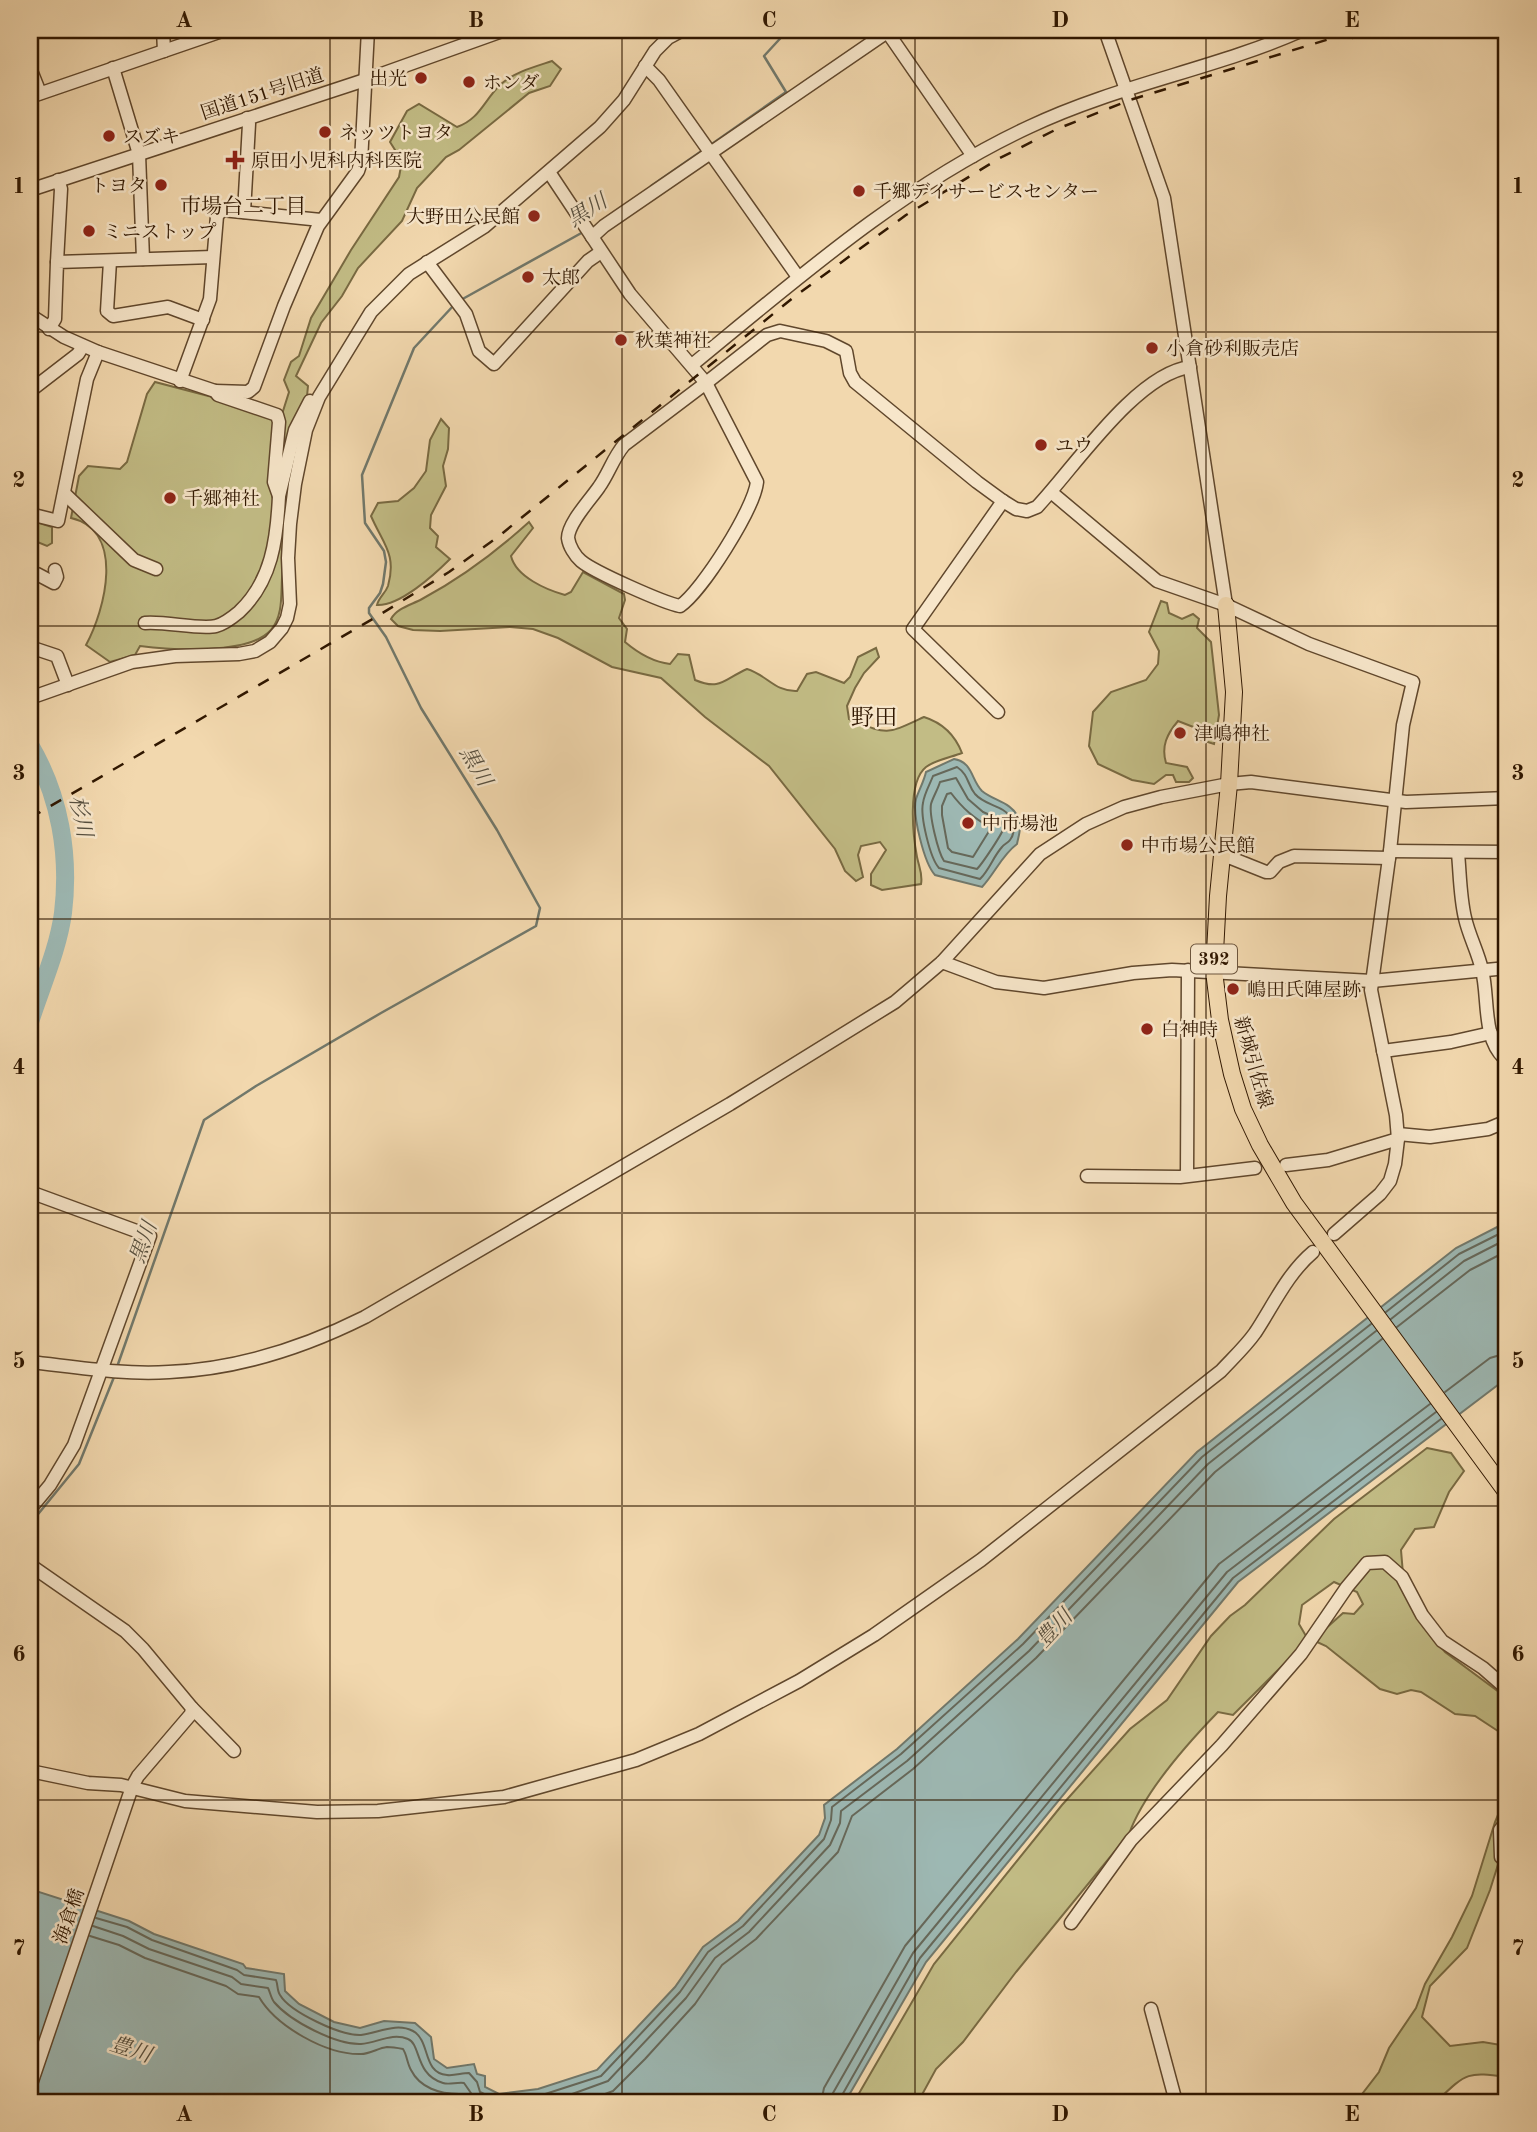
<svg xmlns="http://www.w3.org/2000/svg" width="1537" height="2132" viewBox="0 0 1537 2132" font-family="'Old Standard TT','Noto Serif JP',serif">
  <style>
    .green { fill: #c2bc85; stroke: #796a42; stroke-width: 2 }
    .water { fill: #9db8b3; stroke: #71786b; stroke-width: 2 }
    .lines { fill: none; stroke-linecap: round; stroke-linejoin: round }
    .shore { stroke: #66685a; stroke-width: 2 }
    .stream { stroke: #71786b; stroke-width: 2.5 }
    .river { stroke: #9db8b3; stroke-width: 18 }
    .minor-casing { stroke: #60472c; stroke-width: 15 }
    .major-casing { stroke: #301700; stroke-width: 18 }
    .minor { stroke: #f7e6ca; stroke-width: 12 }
    .major { stroke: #f2d8ae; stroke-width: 16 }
    .rail { stroke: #301700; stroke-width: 2.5; stroke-dasharray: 12 12; stroke-linecap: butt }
    .grid { fill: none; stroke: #301700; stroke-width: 2; stroke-opacity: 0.55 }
    .poi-dot { fill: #8f2418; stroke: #f7e6ca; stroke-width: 2.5 }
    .labels { text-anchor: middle; stroke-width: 5; stroke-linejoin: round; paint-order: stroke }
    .shield { fill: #f7e6ca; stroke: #6c553d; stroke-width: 2 }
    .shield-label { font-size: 18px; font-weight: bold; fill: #301700 }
    .poi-label { font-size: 19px; fill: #301700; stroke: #f7e6ca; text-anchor: start }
    .street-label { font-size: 19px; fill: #301700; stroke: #f7e6ca }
    .neighbourhood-label { font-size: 21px; fill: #301700; stroke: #f7e6ca }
    .water-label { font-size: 21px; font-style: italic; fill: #564f3f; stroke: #f7e6ca }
    .quarter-label { font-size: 23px; fill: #301700; stroke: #f7e6ca }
    .neatline { fill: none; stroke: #301700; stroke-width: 2.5 }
    .grid-label { font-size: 23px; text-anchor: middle; font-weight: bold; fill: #301700 }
  </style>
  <rect width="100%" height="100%" fill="#f2d8ae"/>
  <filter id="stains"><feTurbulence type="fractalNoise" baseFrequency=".00286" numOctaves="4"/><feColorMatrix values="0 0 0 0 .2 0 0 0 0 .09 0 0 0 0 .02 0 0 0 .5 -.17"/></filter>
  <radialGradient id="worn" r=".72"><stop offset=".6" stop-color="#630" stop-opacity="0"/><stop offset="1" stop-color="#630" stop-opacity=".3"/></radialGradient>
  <g class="green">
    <path d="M552 61 561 69 550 86 529 93 459 150 446 157 417 188 402 221 358 268 342 296 321 323 296 376 308 386 307 396C297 457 284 517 282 578 281 595 283 616 271 630 249 655 171 650 140 646L135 655 110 662 86 645C105 610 126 531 71 518L79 476 88 466 120 469 127 462 147 394 155 382 216 398 272 417 283 411 289 392 284 380 291 362 299 356 311 318 351 250 399 177 402 161 390 142 407 111 419 104 457 127C480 119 484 100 501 84 515 72 534 67 552 61Z"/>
    <path d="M441 419 449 428 448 449 443 466 446 486 431 515 430 528 438 536 436 547 450 559C434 575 400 606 377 605 379 597 385 594 388 586 397 554 383 544 371 516L378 503 398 501 414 488 426 471 430 440Z"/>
    <polygon points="30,520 52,527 52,543 47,546 30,539"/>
    <path d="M529 522 533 528 511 556C516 577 547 590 565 595L571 592 583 572 624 594 625 600 619 618 627 629 625 642C638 653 653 662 670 664L678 654 689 655 695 680C721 691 724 679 747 669 767 675 775 692 797 691L807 674 816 672 844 683 850 677 858 657 876 648 879 657 864 673 855 688 847 706 849 719C889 735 885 735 924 717 943 723 955 735 962 753 952 757 935 760 926 767 907 782 913 836 917 857 919 867 923 874 921 884L882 890 871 885V874L886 850 880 842 861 846 858 855 863 877 856 881 845 871 835 849 769 766 705 717 661 678 612 667 558 638 533 629 510 627 440 631 413 630 398 626 391 619C397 608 411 605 422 599 461 578 497 551 529 522Z"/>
    <path d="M1161 601 1167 603 1169 613 1182 619 1193 614 1199 619 1197 628 1211 642 1219 715 1214 744 1198 739 1196 728 1178 721C1167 734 1161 746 1166 763L1187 767 1193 778 1189 782H1176L1173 775H1166L1154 784 1132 780 1098 764 1089 746 1093 712 1111 692 1146 680 1158 664 1159 651 1149 632Z"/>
    <path d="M1427 1448 1451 1453 1464 1471 1449 1492 1434 1527 1415 1529 1401 1550 1404 1586 1419 1620 1445 1652 1507 1698V1737L1475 1716 1455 1714 1421 1692 1411 1690 1397 1694 1380 1689 1326 1646 1317 1642 1323 1631 1343 1613 1354 1614 1363 1604 1357 1592 1334 1582 1302 1605 1299 1624 1306 1636 1300 1648 1233 1715 1218 1712C1187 1744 1144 1792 1129 1834L1016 1972 963 2042 936 2069 918 2102H854L934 1964 1062 1805 1130 1729 1167 1700 1211 1636 1230 1616 1245 1605 1334 1519Z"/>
    <path d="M1507 1793V1836L1490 1890 1467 1948 1430 1986 1422 2017 1450 2046 1483 2042 1507 2046V2077C1468 2072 1467 2072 1438 2100L1356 2102 1379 2072 1389 2048 1416 2008 1425 1984 1452 1937 1472 1896 1495 1822Z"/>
  </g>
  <g class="water">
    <path d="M954 759C973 762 971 780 982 791 994 801 1011 802 1018 817 1022 827 1019 834 1017 844 1002 855 995 873 982 887L935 875C924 863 912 814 916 799 919 790 924 781 926 772Z"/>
    <polygon points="1507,1222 1507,1378 1238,1582 926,1962 845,2102 30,2102 30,1889 129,1921 154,1934 243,1964 246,1968 284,1974 285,1991 299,2004 334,2022 360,2028 384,2021 415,2023 431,2037 434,2059 447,2068 474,2064 477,2074 485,2076 485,2087 499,2094 538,2089 597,2070 675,1987 703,1947 738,1921 819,1835 825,1818 824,1805 897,1749 1018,1639 1197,1452 1456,1248"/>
  </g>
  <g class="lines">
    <g class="shore">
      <path d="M957 767C969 775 967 784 975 794 983 803 993 804 1003 810 1013 816 1017 831 1010 840 1008 843 1004 844 1002 847 993 857 990 869 980 879L939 868C930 858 920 816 923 803 924 794 930 784 933 776Z"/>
      <path d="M956 778 968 799 983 812 999 819 1004 827C1003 833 982 864 977 869L944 861C938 852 929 815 931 804 933 797 938 789 940 782Z"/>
      <path d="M951 793C963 809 974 818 991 828L973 857 952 852 948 848 942 815V806L947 794Z"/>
      <polyline points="1386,1312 1459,1254 1507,1230"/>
      <polyline points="1391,1319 1464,1261 1507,1239"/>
      <polyline points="1397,1327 1470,1270 1507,1251"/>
      <polyline points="1445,1392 1490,1358 1507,1353"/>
      <path d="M96 1918 127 1927 152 1940 237 1970 244 1975 276 1980C278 1985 277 1991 280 1995 290 2012 341 2036 361 2035 378 2033 396 2022 413 2031 431 2041 422 2073 447 2075 454 2076 462 2073 469 2073L477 2082 480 2092 499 2101 539 2096 601 2076 680 1992 708 1952 743 1926 824 1839 831 1820 832 1807 901 1754 1023 1644 1202 1457 1371 1324"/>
      <path d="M93 1926 123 1936 149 1949 232 1977 241 1984 268 1988C270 1992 271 1998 274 2002 290 2021 336 2045 361 2044 377 2043 392 2032 408 2039 421 2044 415 2075 443 2083 449 2085 457 2082 464 2083L473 2096 480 2102"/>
      <path d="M90 1936 119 1945 145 1958 226 1986 238 1994 259 1997C276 2026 326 2055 361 2054 370 2054 378 2048 387 2047 392 2047 398 2048 403 2049 407 2055 407 2063 411 2070 420 2088 440 2094 459 2094L464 2102"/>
      <polyline points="550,2102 608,2081 686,1998 715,1958 749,1932 830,1845 840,1823 841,1811 907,1761 1029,1651 1208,1464 1376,1331"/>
      <polyline points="584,2102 613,2091 645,2059 695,2004 722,1965 756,1939 838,1852 852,1816 913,1769 1036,1658 1215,1472 1382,1339"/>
      <polyline points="821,2102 824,2088 905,1946 1219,1564 1430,1404"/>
      <polyline points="831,2102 833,2093 913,1953 1227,1572 1436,1412"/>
      <polyline points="840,2102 841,2097 920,1958 1233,1578 1441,1419"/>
    </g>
    <g class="stream">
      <polyline points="709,146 786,92 764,56 788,30"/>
      <polyline points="651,186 703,150"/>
      <polyline points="459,301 585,231"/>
      <polyline points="117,1367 204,1120 256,1086 381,1013 536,926 540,908 497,830 421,708 386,637 369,613 369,608 380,593 383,584 386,562 384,551 365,523 362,475 414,348 454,305"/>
      <polyline points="30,1524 79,1464 114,1377"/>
    </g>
    <path class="river" d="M30 745C60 796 70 855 63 913 58 950 41 987 30 1022"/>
    <defs>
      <g id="minor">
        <polyline points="163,30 164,51"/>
        <polyline points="886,30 973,156"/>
        <polyline points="1105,30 1164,198 1226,605"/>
        <polyline points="645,66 659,80 798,277"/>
        <polyline points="30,68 40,93"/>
        <polyline points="113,68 139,154 143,259"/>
        <polyline points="30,97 225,30"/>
        <path d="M549 172 630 294 706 383 767 335 780 331 826 341 846 351 850 373 855 382 977 482 1003 501 1016 509 1027 511 1037 507C1074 468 1136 374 1190 367"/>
        <polyline points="30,190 365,80 505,30"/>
        <polyline points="244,212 249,124 247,118"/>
        <polyline points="592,237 604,226 890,30"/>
        <polyline points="110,261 107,311 113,316 168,307 203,320"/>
        <polyline points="57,262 61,189 58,180"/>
        <polyline points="427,262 466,314 479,351 494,364 588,261 601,252"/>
        <polyline points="30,315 64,337 98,352 87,379 58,521 30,514"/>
        <polyline points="49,329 55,319 57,262 213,257"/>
        <polyline points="98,352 215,391 218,395 277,415 279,422 274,482 279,496 295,430 310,401"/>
        <path d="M692 365C798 278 904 185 1029 127 1117 85 1215 69 1303 30"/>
        <polyline points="180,381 210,299 217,216 222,210 321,220"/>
        <path d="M706 383 757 482C754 509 702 591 680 606 664 603 594 572 581 561 575 556 569 546 568 538 568 523 591 499 599 487 609 473 613 458 624 445Z"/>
        <polyline points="30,391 78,354 83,346"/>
        <polyline points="215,391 248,392 254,387 284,306 318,226 358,171 361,162 368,30"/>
        <polyline points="1051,492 1157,581 1226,605 1309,644 1413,682 1403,725 1390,851 1371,990 1396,1115 1398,1139 1395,1164 1390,1181 1380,1194 1334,1234"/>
        <polyline points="65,494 134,560 156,569"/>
        <polyline points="30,576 37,574 54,583 57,577 55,570"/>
        <path d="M145 623C165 621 200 630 216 626 224 624 233 617 239 612 272 581 277 539 279 496"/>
        <polyline points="30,647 57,656 68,685"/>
        <polyline points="30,698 132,662 175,656 239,654 255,651 270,642 282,628 287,618 290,604 288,558 290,524 295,484 306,430 319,397 371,312 409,274 484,227 600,127 624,100 655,51 668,38 683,30"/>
        <polyline points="998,712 913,629 1003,501"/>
        <polyline points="1390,851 1507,852"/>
        <path d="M1458 853C1460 874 1460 897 1465 918 1469 936 1478 952 1482 970 1489 997 1482 1037 1504 1058"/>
        <polyline points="1222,857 1231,858 1266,872 1270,872 1279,862 1294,856 1389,858"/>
        <polyline points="942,962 996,982 1044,988 1133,973 1172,970 1372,981 1507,968"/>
        <polyline points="1383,1051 1451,1042 1491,1033"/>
        <polyline points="1398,1134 1430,1137 1488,1129 1507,1121"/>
        <polyline points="1286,1165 1328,1160 1398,1139"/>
        <polyline points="1187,1175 1188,970"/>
        <polyline points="1087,1176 1180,1177 1255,1168"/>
        <polyline points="30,1192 150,1236 74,1445 50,1485 30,1509"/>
        <path d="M30 1362C76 1367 123 1375 169 1372 238 1369 303 1348 365 1317L730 1104 895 1002 942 962 1040 854 1086 824 1124 807 1161 797 1229 784 1251 782 1406 802 1507 798"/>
        <polyline points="30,1565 125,1631 143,1649 192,1708 191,1714 138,1776 132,1787 30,2087"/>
        <polyline points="192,1708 234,1751"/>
        <path d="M30 1771 88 1783 121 1785 185 1801 317 1812 378 1811 504 1797 636 1760 699 1734 799 1681 874 1635 981 1560 1221 1371C1232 1359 1245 1347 1255 1333 1273 1306 1287 1274 1313 1252"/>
        <polyline points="1507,1821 1500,1830 1501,1857 1507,1861"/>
        <polyline points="1071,1923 1131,1840 1222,1745 1301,1654 1347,1587 1367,1563 1385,1562 1402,1577 1422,1615 1442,1641 1483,1668 1507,1689"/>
        <polyline points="1151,2009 1176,2102"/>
      </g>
      <polyline id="major" points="1226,605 1234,692 1229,784 1218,896 1214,971 1220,1020 1232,1074 1243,1109 1260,1145 1294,1203 1507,1493"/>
    </defs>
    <use href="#minor" class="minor-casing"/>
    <use href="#major" class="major-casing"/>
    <use href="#minor" class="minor"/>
    <use href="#major" class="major"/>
    <g class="rail">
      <polyline points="1352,38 1378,30"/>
      <polyline points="30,818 376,617 449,572 499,536 794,297 906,215 1000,158 1057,129 1130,100 1359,30"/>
    </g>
  </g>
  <path class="grid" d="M330 30V2102M622 30V2102M915 30V2102M1206 30V2102M30 332H1507M30 626H1507M30 919H1507M30 1213H1507M30 1506H1507M30 1800H1507"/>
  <g class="poi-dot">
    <circle cx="421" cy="78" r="7"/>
    <circle cx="469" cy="82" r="7"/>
    <circle cx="325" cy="132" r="7"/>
    <circle cx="109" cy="136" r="7"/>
    <path d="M231.5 149.5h7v7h7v7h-7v7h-7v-7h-7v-7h7z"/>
    <circle cx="161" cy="185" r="7"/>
    <circle cx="859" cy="191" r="7"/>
    <circle cx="534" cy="216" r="7"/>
    <circle cx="89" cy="231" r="7"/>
    <circle cx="528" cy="277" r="7"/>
    <circle cx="621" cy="340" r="7"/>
    <circle cx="1152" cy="348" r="7"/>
    <circle cx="1041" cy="445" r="7"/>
    <circle cx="170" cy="498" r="7"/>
    <circle cx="1180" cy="733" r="7"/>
    <circle cx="968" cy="823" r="7"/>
    <circle cx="1127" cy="845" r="7"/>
    <circle cx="1233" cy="989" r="7"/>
    <circle cx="1147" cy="1029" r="7"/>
  </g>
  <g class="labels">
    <rect class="shield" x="1191" y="944.5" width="46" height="29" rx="5"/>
    <g class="shield-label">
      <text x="1214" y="965">392</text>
    </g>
    <g class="poi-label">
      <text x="407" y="85" text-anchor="end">出光</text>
      <text x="483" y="89">ホンダ</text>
      <text x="339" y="139">ネッツトヨタ</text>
      <text x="123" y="143">スズキ</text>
      <text x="251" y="167">原田小児科内科医院</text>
      <text x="147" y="192" text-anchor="end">トヨタ</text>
      <text x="873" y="198">千郷デイサービスセンター</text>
      <text x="520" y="223" text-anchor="end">大野田公民館</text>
      <text x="103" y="238">ミニストップ</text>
      <text x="542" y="284">太郎</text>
      <text x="635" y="347">秋葉神社</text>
      <text x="1166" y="355">小倉砂利販売店</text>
      <text x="1055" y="452">ユウ</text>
      <text x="184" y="505">千郷神社</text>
      <text x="1194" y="740">津嶋神社</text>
      <text x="982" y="830">中市場池</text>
      <text x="1141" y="852">中市場公民館</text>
      <text x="1247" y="996">嶋田氏陣屋跡</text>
      <text x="1161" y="1036">白神時</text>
    </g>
    <g class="street-label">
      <text transform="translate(262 93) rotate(-18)" y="7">国道151号旧道</text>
      <text transform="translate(1254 1062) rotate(74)" y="7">新城引佐線</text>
      <text transform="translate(68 1916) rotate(-71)" y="7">海倉橋</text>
    </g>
    <g class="neighbourhood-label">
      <text x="243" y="213">市場台二丁目</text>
    </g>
    <g class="water-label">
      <text transform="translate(587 210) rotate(-32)" y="7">黒川</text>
      <text transform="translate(476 766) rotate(60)" y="7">黒川</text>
      <text transform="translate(81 816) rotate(78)" y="7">杉川</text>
      <text transform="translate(143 1242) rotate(-70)" y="7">黒川</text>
      <text transform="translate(1054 1628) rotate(-47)" y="7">豊川</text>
      <text transform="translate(131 2049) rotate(18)" y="7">豊川</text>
    </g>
    <g class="quarter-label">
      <text x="874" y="725">野田</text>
    </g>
  </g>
  <rect width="1537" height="2132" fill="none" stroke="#f2d8ae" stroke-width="77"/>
  <rect x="38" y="38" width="1460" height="2056" class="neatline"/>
  <g class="grid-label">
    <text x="184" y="27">A</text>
    <text x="476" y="27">B</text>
    <text x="769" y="27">C</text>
    <text x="1060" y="27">D</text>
    <text x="1352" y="27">E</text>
    <text x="19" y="193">1</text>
    <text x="1518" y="193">1</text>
    <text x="19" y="487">2</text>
    <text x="1518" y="487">2</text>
    <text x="19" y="780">3</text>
    <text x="1518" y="780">3</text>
    <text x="19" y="1074">4</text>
    <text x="1518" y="1074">4</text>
    <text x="19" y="1368">5</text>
    <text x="1518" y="1368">5</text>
    <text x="19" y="1661">6</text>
    <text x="1518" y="1661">6</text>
    <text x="19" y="1955">7</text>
    <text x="1518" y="1955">7</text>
    <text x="184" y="2121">A</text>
    <text x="476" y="2121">B</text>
    <text x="769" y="2121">C</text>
    <text x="1060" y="2121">D</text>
    <text x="1352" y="2121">E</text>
  </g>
  <rect width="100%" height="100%" filter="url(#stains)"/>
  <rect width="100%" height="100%" fill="url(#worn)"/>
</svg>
